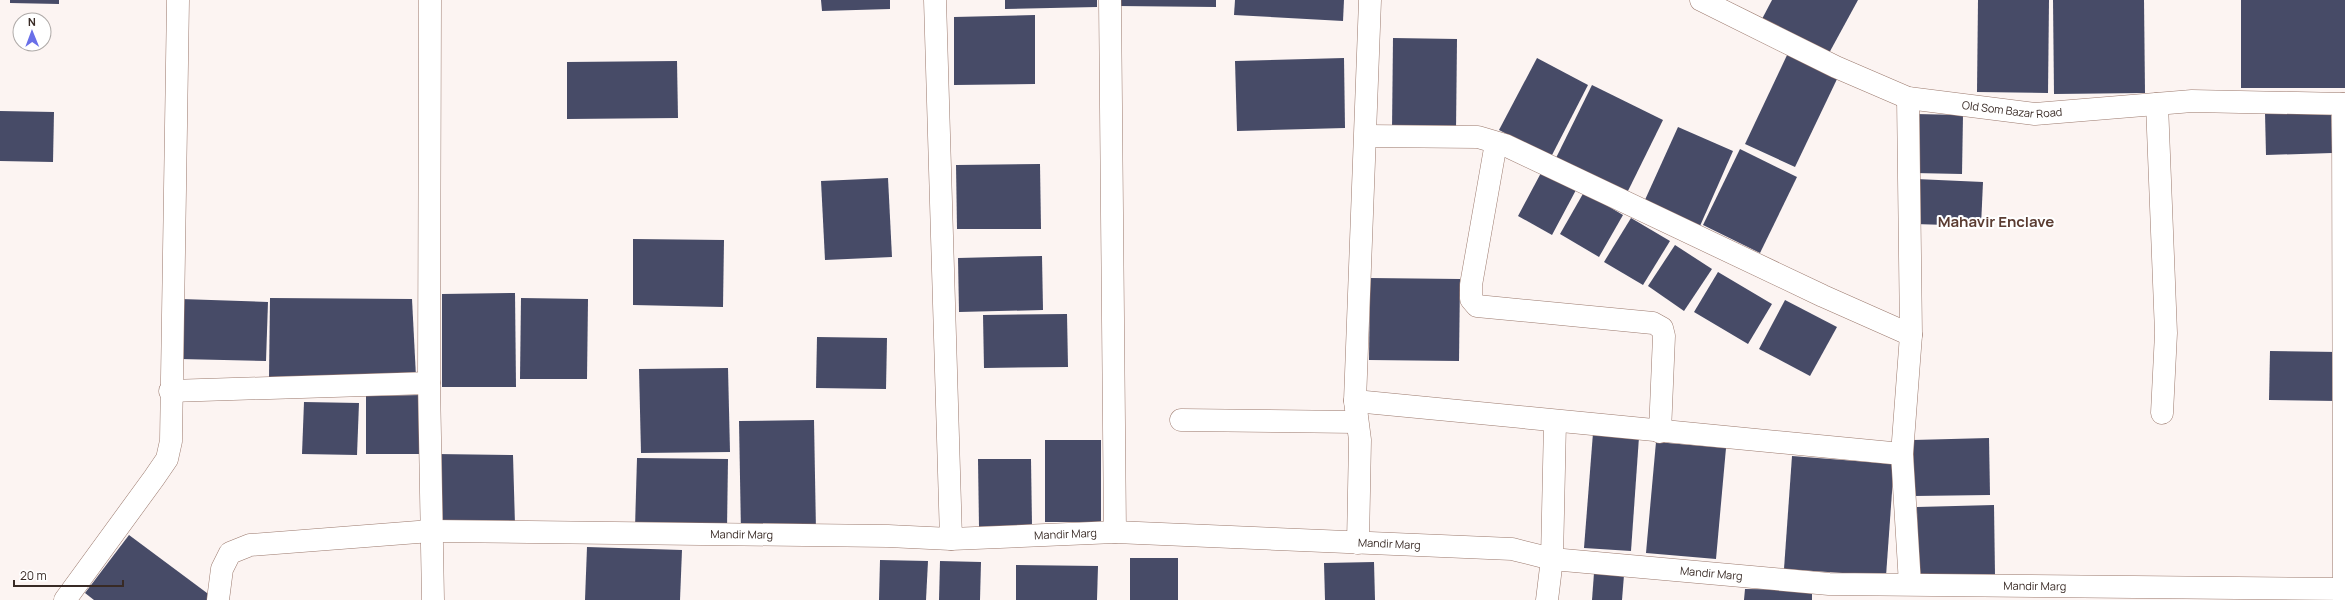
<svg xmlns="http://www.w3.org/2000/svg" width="2345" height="600" viewBox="0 0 2345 600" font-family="Manrope,sans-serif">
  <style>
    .building { fill: #474b67 }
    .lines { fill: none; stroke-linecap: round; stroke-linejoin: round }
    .street-casing { stroke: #9b796d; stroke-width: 23 }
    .street { stroke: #fff; stroke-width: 22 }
    .labels { text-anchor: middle; stroke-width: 4; stroke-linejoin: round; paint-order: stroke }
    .street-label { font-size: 11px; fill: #382a25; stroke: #fff }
    .district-label { font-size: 15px; font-weight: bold; fill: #5b3c32; stroke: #fff }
  </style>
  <rect width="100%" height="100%" fill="#fcf4f2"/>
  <g class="building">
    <polygon points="10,0 59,0 59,4 10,3"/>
    <polygon points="821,0 890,0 890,9 822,11"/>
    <polygon points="1005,0 1097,0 1097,7 1005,9"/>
    <polygon points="1118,0 1216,0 1216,7 1118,6"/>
    <polygon points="1235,0 1344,0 1343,21 1234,15"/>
    <polygon points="1772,0 1858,0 1828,55 1762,19"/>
    <polygon points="1978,0 2049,0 2048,93 1977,92"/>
    <polygon points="2053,0 2144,0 2145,93 2054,94"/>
    <rect x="2241" y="0" width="104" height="88"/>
    <polygon points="1035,15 1035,84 954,85 954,17"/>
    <polygon points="1393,38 1457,39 1456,131 1392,130"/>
    <polygon points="1788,53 1838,77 1795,167 1745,144"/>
    <polygon points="1344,58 1345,128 1237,131 1235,61"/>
    <polygon points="1537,58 1588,85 1551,157 1499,130"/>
    <polygon points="677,61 678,118 567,119 567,62"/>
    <polygon points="1592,85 1663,120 1625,197 1554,162"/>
    <polygon points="0,111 54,112 53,162 0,161"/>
    <polygon points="2331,112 2332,153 2266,155 2265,113"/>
    <polygon points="1915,114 1963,115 1962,174 1914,173"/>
    <polygon points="1678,127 1733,151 1700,226 1644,202"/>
    <polygon points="1740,149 1797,177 1760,253 1703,225"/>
    <polygon points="1040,164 1041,229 957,229 956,165"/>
    <polygon points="1542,171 1576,190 1552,235 1518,216"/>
    <polygon points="888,178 892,257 825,260 821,181"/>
    <polygon points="1916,179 1983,182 1981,226 1914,224"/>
    <polygon points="1584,192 1623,215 1599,257 1560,234"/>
    <polygon points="1631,218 1670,241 1643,285 1604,262"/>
    <polygon points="633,239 724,240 723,307 633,305"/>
    <polygon points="1675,245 1712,269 1684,311 1648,286"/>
    <polygon points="1042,256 1043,310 959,312 958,258"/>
    <polygon points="1718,272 1772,304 1748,344 1694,312"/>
    <polygon points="1370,278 1460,279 1459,361 1369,360"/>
    <polygon points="515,293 516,387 442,387 442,294"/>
    <polygon points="270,298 412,299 416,377 269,377"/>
    <polygon points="521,298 588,299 587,379 520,379"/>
    <polygon points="181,299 268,302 266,361 180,359"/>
    <polygon points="1785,300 1837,327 1810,376 1759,349"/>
    <polygon points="1067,314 1068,367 984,368 983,315"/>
    <polygon points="817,337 887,338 886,389 816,388"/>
    <polygon points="2270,351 2338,352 2337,401 2269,400"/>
    <polygon points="728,368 730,452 641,453 639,369"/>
    <polygon points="423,395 424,454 366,454 366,396"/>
    <polygon points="304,402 359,403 357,455 302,454"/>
    <polygon points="814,420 816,532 741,533 739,421"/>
    <polygon points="1593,433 1639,437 1631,551 1584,548"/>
    <polygon points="1989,438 1990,495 1914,496 1913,440"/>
    <rect x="1045" y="440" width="56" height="82"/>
    <polygon points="1656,442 1726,448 1716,559 1646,553"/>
    <polygon points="436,454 513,455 515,525 436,528"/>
    <polygon points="1792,456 1894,464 1886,576 1784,569"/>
    <polygon points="637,458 728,459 727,529 635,528"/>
    <polygon points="978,459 1031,459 1032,526 979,527"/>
    <polygon points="1994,505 1995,575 1918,577 1917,507"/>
    <polygon points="129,535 211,596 208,600 94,600 85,593"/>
    <polygon points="587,547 682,550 680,600 585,600"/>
    <rect x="1130" y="558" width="48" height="42"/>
    <polygon points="880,560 928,561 926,600 879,600"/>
    <polygon points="940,561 981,562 980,600 939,600"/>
    <polygon points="1374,562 1375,600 1325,600 1324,563"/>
    <polygon points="1016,565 1098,566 1097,600 1016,600"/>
    <polygon points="1594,573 1624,575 1622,600 1592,600"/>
    <polygon points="1745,589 1812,590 1812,600 1744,600"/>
  </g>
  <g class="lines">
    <defs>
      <g id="street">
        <polyline points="430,0 429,383 433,600"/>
        <polyline points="935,0 951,539"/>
        <polyline points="1110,0 1115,532"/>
        <path id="s1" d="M1701 0 1836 67 1908 98 2035 114 2192 101 2345 104"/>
        <polyline points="1908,98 1911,335 1902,454 1910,584"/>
        <polyline points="2157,104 2166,333 2162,413"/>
        <polyline points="2343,104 2344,600"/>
        <polyline points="1366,136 1478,137 1505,145 1823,296 1911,335"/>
        <polyline points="1496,143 1471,285 1471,299 1477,306 1653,323 1662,328 1664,336 1660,432"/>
        <polyline points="170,391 429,383"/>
        <polyline points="1355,401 1902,454"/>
        <polyline points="1181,420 1356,422"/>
        <polyline points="1358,543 1360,440 1355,401 1370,0"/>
        <polyline points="65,600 154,478 167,459 171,441 178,0"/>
        <path id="s2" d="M218 600 222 569 230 553 250 545 431 531 888 536 951 539 1115 532 1512 549 1552 559 1829 584 2345 589"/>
        <polyline points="1547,600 1552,559 1555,422"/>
      </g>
    </defs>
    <use href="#street" class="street-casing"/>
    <use href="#street" class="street"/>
  </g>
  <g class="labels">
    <g class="street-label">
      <text dy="4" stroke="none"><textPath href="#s1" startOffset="334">Old Som Bazar Road</textPath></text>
      <text dy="4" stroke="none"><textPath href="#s2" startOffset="563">Mandir Marg</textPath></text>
      <text dy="4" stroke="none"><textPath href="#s2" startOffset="887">Mandir Marg</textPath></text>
      <text dy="4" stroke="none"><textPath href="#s2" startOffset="1211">Mandir Marg</textPath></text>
      <text dy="4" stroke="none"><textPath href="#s2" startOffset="1535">Mandir Marg</textPath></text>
      <text dy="4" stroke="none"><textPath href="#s2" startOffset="1859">Mandir Marg</textPath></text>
    </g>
    <g class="district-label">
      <text x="1996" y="227">Mahavir Enclave</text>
    </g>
  </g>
  <g transform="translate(32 32) rotate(359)"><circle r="19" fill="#ffffff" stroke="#afaaa8"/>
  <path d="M0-3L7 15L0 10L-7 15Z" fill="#696fe8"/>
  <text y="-6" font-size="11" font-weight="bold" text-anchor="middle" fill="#382a25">N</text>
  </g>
  <path d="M14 580v6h109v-6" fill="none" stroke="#382a25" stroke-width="2"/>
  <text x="20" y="580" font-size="12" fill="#382a25" stroke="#ffffff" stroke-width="3" paint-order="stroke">20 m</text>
</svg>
